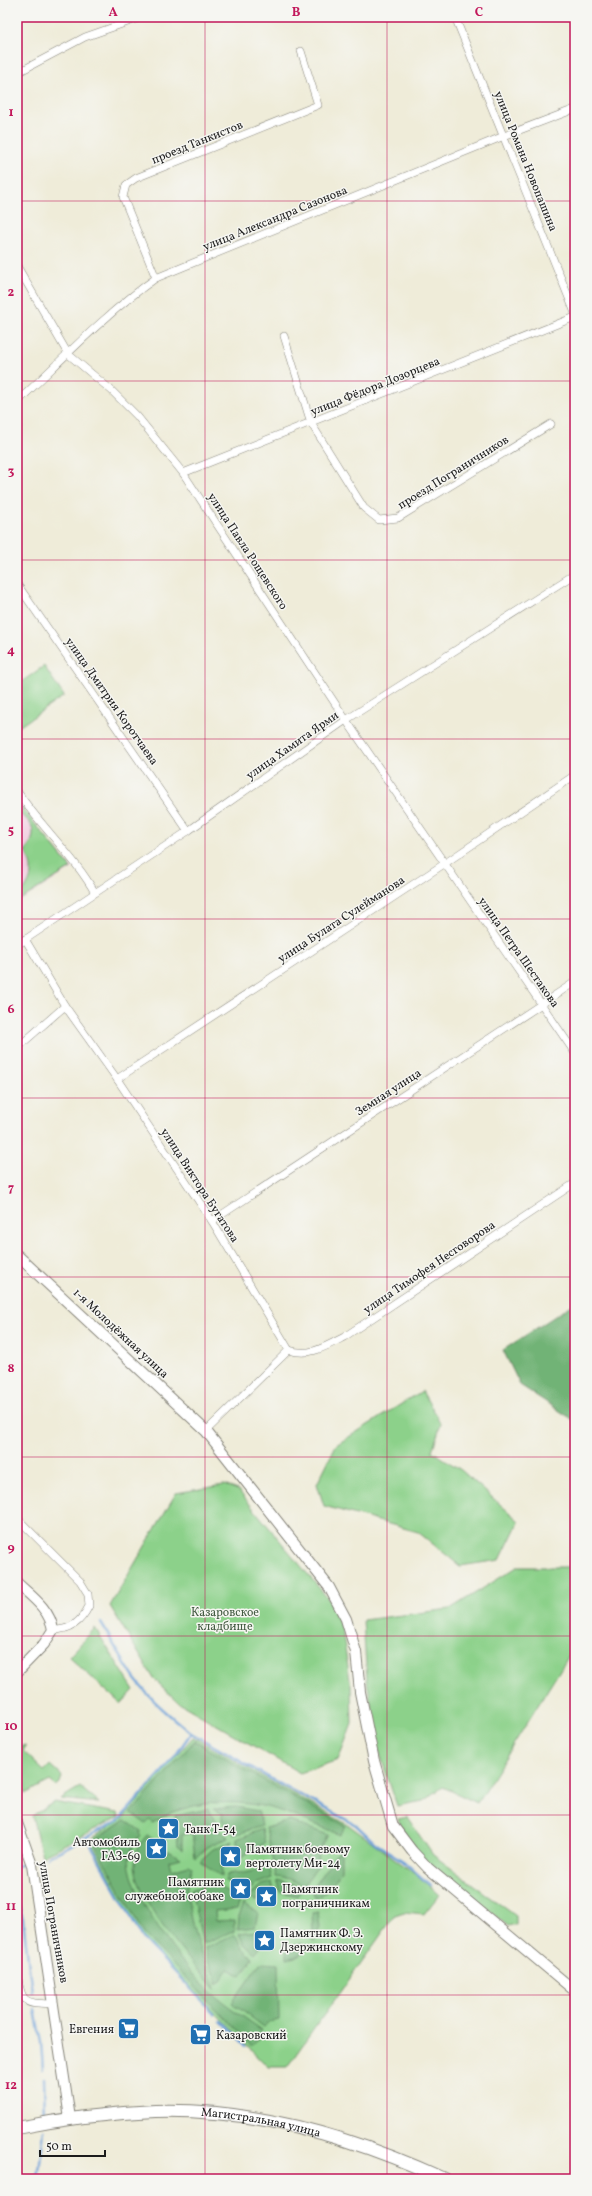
<svg xmlns="http://www.w3.org/2000/svg" width="592" height="2196" viewBox="0 0 592 2196" font-family="Vollkorn,serif">
  <style>
    .built { fill: #f2cfe1 }
    .green { fill: #8cd18a; stroke: #547653 }
    .forest { fill: #71b376; stroke: #466849 }
    .lines { fill: none; stroke-linecap: round; stroke-linejoin: round }
    .stream { stroke: #6ca0d8; stroke-width: 2.5 }
    .street-casing { stroke: #86847a; stroke-width: 8 }
    .secondary-casing { stroke: #86847a; stroke-width: 12 }
    .primary-casing { stroke: #86847a; stroke-width: 14 }
    .street { stroke: #fff; stroke-width: 7 }
    .secondary { stroke: #fff; stroke-width: 10 }
    .primary { stroke: #fff; stroke-width: 12 }
    .grid { fill: none; stroke: #c2185b; stroke-width: 1; stroke-opacity: 0.55 }
    .labels { text-anchor: middle; stroke-width: 3; stroke-linejoin: round; paint-order: stroke }
    .street-label { font-size: 12px; fill: #1c1c1c; stroke: #f6f6f2 }
    .park-label { font-size: 12px; fill: #435b42; stroke: #f6f6f2 }
    .poi-label { font-size: 12px; fill: #1c1c1c; stroke: #f6f6f2; text-anchor: start }
    .neatline { fill: none; stroke: #c2185b; stroke-width: 1.5 }
    .grid-label { font-size: 13px; text-anchor: middle; font-weight: bold; fill: #c2185b }
  </style>
  <rect width="100%" height="100%" fill="#f6f6f2"/>
  <filter id="ink" filterUnits="userSpaceOnUse"><feTurbulence type="fractalNoise" baseFrequency=".025" numOctaves="2"/><feDisplacementMap in="SourceGraphic" scale="8" xChannelSelector="R" yChannelSelector="G"/><feConvolveMatrix kernelMatrix="1 2 1 2 8 2 1 2 1" color-interpolation-filters="sRGB"/></filter>
  <filter id="wash" filterUnits="userSpaceOnUse"><feTurbulence type="fractalNoise" baseFrequency=".012" numOctaves="4" result="noise"/><feDisplacementMap in="SourceGraphic" scale="16" xChannelSelector="R" yChannelSelector="G"/><feGaussianBlur stdDeviation="0.9" result="paint"/><feColorMatrix in="noise" values="0 0 0 0 0 0 0 0 0 0 0 0 0 0 0 0 0 1.4 0 .05"/><feComposite in="paint" operator="in"/></filter>
  <g filter="url(#wash)">
    <rect width="100%" height="100%" fill="#efecd9"/>
    <polygon class="built" points="17,800 27,815 73,868 17,903"/>
    <g class="green">
      <polygon points="44,666 64,696 17,728 17,685"/>
      <path d="M22 808 71 868 17 902V897C33 884 35 868 25 851 37 837 36 823 19 814Z"/>
      <polygon points="422,1391 441,1424 432,1451 461,1470 519,1521 500,1560 460,1566 418,1532 324,1506 317,1484 336,1445"/>
      <polygon points="224,1485 238,1490 330,1601 342,1629 351,1686 352,1724 338,1760 300,1773 179,1703 154,1679 110,1606 176,1493"/>
      <polygon points="517,1567 573,1567 575,1569 575,1646 477,1803 443,1787 423,1801 397,1806 379,1751 367,1681 363,1620 450,1609"/>
      <polygon points="95,1628 134,1690 121,1704 69,1657"/>
      <polygon points="193,1737 350,1826 417,1875 439,1895 424,1914 404,1912 395,1915 287,2067 268,2067 142,1937 90,1840 124,1817"/>
      <polygon points="25,1745 26,1746 23,1751 44,1771 50,1765 62,1776 60,1783 56,1786 50,1781 25,1794 17,1773 17,1748"/>
      <polygon points="80,1787 99,1803 60,1799"/>
      <polygon points="54,1802 118,1813 119,1817 42,1856 32,1816"/>
      <polygon points="407,1817 433,1855 516,1916 516,1924 508,1926 425,1860 406,1837 398,1819"/>
    </g>
    <g class="forest">
      <polygon points="575,1303 575,1421 520,1385 503,1350"/>
      <path d="M194 1741 346 1826 340 1835C319 1826 297 1816 274 1809 236 1798 186 1800 153 1823L150 1820 146 1824 131 1813Z"/>
      <polygon points="236,1807 258,1811 262,1826 234,1835 222,1820 222,1814 213,1809"/>
      <polygon points="208,1809 218,1823 219,1831 228,1837 207,1847 195,1858 192,1833 182,1835 182,1850 178,1845 175,1816"/>
      <path d="M125 1820 141 1831 139 1834 141 1836C137 1842 132 1847 130 1854 122 1885 180 1962 201 1983 219 2001 241 2015 262 2030L256 2036 259 2039 252 2046 144 1934 93 1841Z"/>
      <polygon points="289,1821 328,1835 319,1850 318,1866 304,1886 290,1879 276,1877 266,1828"/>
      <polygon points="262,1829 265,1843 238,1859 237,1839"/>
      <path d="M147 1835 161 1845 152 1848 154 1855 169 1851 180 1858 169 1861 171 1870 189 1865 192 1867C180 1897 196 1940 207 1970 209 1976 216 1983 216 1989 190 1962 132 1898 135 1859 135 1850 141 1842 147 1835Z"/>
      <polygon points="232,1841 221,1860 222,1877 200,1861 213,1849"/>
      <polygon points="341,1847 341,1871 326,1892 316,1898 311,1890"/>
      <path d="M264 1862 268 1863 272 1878 256 1884 245 1894 225 1880 227 1875C242 1869 249 1879 264 1862Z"/>
      <polygon points="277,1881 293,1884 302,1889 297,1896 279,1891"/>
      <polygon points="213,1882 240,1901 237,1909 215,1911 216,1921 235,1920 235,1930 203,1944 191,1890"/>
      <polygon points="272,1882 274,1891 262,1896 256,1901 249,1896 261,1885"/>
      <polygon points="244,1903 258,1913 255,1927 238,1929 239,1916"/>
      <polygon points="318,1912 320,1927 314,1941 310,1938 313,1932 312,1913"/>
      <polygon points="256,1931 264,1943 255,1954 244,1944 239,1933"/>
      <polygon points="235,1934 242,1947 253,1958 241,1976 229,1969 218,1984 208,1961 205,1948"/>
      <polygon points="301,1943 308,1949 295,1957 286,1959 286,1951"/>
      <polygon points="260,1963 278,1964 279,2020 270,2022 264,2027 232,2003"/>
    </g>
    <g class="lines">
      <g class="stream">
        <path d="M101 1623C112 1641 123 1661 135 1679 151 1700 170 1716 191 1733"/>
        <polyline points="86,1837 144,1940 215,2014"/>
        <polyline points="48,1857 118,1821 171,1762 191,1733 282,1785 356,1825 375,1843 403,1861 430,1885"/>
        <polyline points="17,1866 24,1864"/>
        <polyline points="17,1901 23,1919 32,1992"/>
        <polyline points="35,2009 41,2042 43,2069"/>
        <polyline points="221,2021 246,2047"/>
        <polyline points="44,2078 45,2115"/>
        <polyline points="38,2179 44,2131"/>
      </g>
    </g>
  </g>
  <g filter="url(#ink)">
    <g class="lines">
      <defs>
        <g id="street">
          <polyline points="455,17 575,313"/>
          <polyline points="17,73 85,37 142,17"/>
          <polyline points="17,266 68,354 111,390 137,416 183,473 346,720 575,1053"/>
          <polyline points="156,278 123,197 126,185 136,178 318,105 301,51"/>
          <polyline points="284,336 311,423 364,508 379,520 398,518 551,424"/>
          <path d="M17 402C62 360 105 314 156 278L504 136 575 109"/>
          <polyline points="183,473 575,317"/>
          <polyline points="17,584 188,831"/>
          <path d="M17 791C40 826 76 858 95 893"/>
          <polyline points="25,939 65,1006 117,1079 212,1221 289,1350"/>
          <polyline points="17,945 188,831 346,720 575,574"/>
          <polyline points="17,1048 65,1006"/>
          <polyline points="117,1079 444,864 575,775"/>
          <polyline points="212,1221 575,982"/>
          <path d="M289 1350C309 1357 325 1347 344 1337L575 1183"/>
          <polyline points="206,1431 289,1350"/>
          <path d="M17 1518 80 1581 88 1594 89 1606C81 1622 71 1630 53 1630"/>
          <path d="M17 1972C21 2004 24 2003 54 2004"/>
        </g>
        <g id="secondary">
          <polyline points="17,1255 206,1431 329,1587 346,1619 356,1652 360,1692 374,1761 393,1826 412,1851 428,1868 575,1991"/>
          <path d="M17 1583C31 1596 50 1609 53 1630L44 1644 17 1672"/>
          <polyline points="17,1823 32,1865 70,2118"/>
        </g>
        <g id="primary">
          <path id="s1" d="M17 2128C63 2119 108 2113 155 2111 254 2108 355 2138 444 2179"/>
        </g>
      </defs>
      <use href="#street" class="street-casing"/>
      <use href="#secondary" class="secondary-casing"/>
      <use href="#primary" class="primary-casing"/>
      <use href="#street" class="street"/>
      <use href="#secondary" class="secondary"/>
      <use href="#primary" class="primary"/>
    </g>
  </g>
  <path class="grid" d="M205 17V2179M387 17V2179M17 201H575M17 381H575M17 560H575M17 739H575M17 919H575M17 1098H575M17 1277H575M17 1457H575M17 1636H575M17 1815H575M17 1995H575"/>
  <defs>
    <symbol id="sight-square" viewBox="-11 -11 22 22"><rect x="-9" y="-9" width="18" height="18" rx="4" fill="#1f6fb2" stroke="#f6f6f2"/><path d="M0-6L1.8-2.2L6-1.7L2.9 1.2L3.7 5.4L0 3.3L-3.7 5.4L-2.9 1.2L-6-1.7L-1.8-2.2Z" fill="#fff"/></symbol>
    <symbol id="supermarket-square" viewBox="-11 -11 22 22"><rect x="-9" y="-9" width="18" height="18" rx="4" fill="#1f6fb2" stroke="#f6f6f2"/><path d="M-6-5.5h2.5l.6 2H6L4.5 2H-2.5L-4.4-4H-6ZM-1.5 3.2a1.3 1.3 0 1 0 .1 0ZM3 3.2a1.3 1.3 0 1 0 .1 0Z" fill="#fff"/></symbol>
  </defs>
  <g fill-rule="evenodd">
    <use href="#sight-square" x="156" y="1816" width="25" height="25"/>
    <use href="#sight-square" x="144" y="1836" width="25" height="25"/>
    <use href="#sight-square" x="218" y="1844" width="25" height="25"/>
    <use href="#sight-square" x="228" y="1876" width="25" height="25"/>
    <use href="#sight-square" x="254" y="1884" width="25" height="25"/>
    <use href="#sight-square" x="252" y="1928" width="25" height="25"/>
    <use href="#supermarket-square" x="116" y="2016" width="25" height="25"/>
    <use href="#supermarket-square" x="188" y="2022" width="25" height="25"/>
  </g>
  <g class="labels">
    <g class="street-label">
      <text transform="translate(197 142) rotate(-22)" y="4">проезд Танкистов</text>
      <text transform="translate(526 161) rotate(68)" y="4">улица Романа Новопашина</text>
      <text transform="translate(275 218) rotate(-22)" y="4">улица Александра Сазонова</text>
      <text transform="translate(375 386) rotate(-22)" y="4">улица Фёдора Дозорцева</text>
      <text transform="translate(453 472) rotate(-32)" y="4">проезд Пограничников</text>
      <text transform="translate(248 551) rotate(57)" y="4">улица Павла Рощевского</text>
      <text transform="translate(112 701) rotate(55)" y="4">улица Дмитрия Коротчаева</text>
      <text transform="translate(292 745) rotate(-35)" y="4">улица Хамита Ярми</text>
      <text transform="translate(341 919) rotate(-33)" y="4">улица Булата Сулейманова</text>
      <text transform="translate(519 952) rotate(55)" y="4">улица Петра Шестакова</text>
      <text transform="translate(388 1092) rotate(-33)" y="4">Земная улица</text>
      <text transform="translate(200 1185) rotate(57)" y="4">улица Виктора Бугатова</text>
      <text transform="translate(429 1267) rotate(-34)" y="4">улица Тимофея Несговорова</text>
      <text transform="translate(121 1333) rotate(43)" y="4">1-я Молодёжная улица</text>
      <text transform="translate(54 1922) rotate(80)" y="4">улица Пограничников</text>
      <text dy="4" stroke="none"><textPath href="#s1" startOffset="246">Магистральная улица</textPath></text>
    </g>
    <g class="park-label">
      <text x="225" y="1616">Казаровское<tspan x="225" dy="14">кладбище</tspan></text>
    </g>
    <g class="poi-label">
      <text x="184" y="1833">Танк Т-54</text>
      <text x="140" y="1846" text-anchor="end">Автомобиль<tspan x="140" dy="14">ГАЗ-69</tspan></text>
      <text x="246" y="1853">Памятник боевому<tspan x="246" dy="14">вертолету Ми-24</tspan></text>
      <text x="224" y="1886" text-anchor="end">Памятник<tspan x="224" dy="14">служебной собаке</tspan></text>
      <text x="282" y="1893">Памятник<tspan x="282" dy="14">пограничникам</tspan></text>
      <text x="280" y="1937">Памятник Ф. Э.<tspan x="280" dy="14">Дзержинскому</tspan></text>
      <text x="114" y="2033" text-anchor="end">Евгения</text>
      <text x="216" y="2039">Казаровский</text>
    </g>
  </g>
  <rect width="592" height="2196" fill="none" stroke="#f6f6f2" stroke-width="44"/>
  <path d="M40 2150v6h65v-6" fill="none" stroke="#1c1c1c" stroke-width="2"/>
  <text x="46" y="2150" font-size="12" fill="#1c1c1c" stroke="#f6f6f2" stroke-width="3" paint-order="stroke">50 m</text>
  <rect x="22" y="22" width="548" height="2152" class="neatline"/>
  <g class="grid-label">
    <text x="113" y="16">A</text>
    <text x="296" y="16">B</text>
    <text x="479" y="16">C</text>
    <text x="11" y="116">1</text>
    <text x="11" y="296">2</text>
    <text x="11" y="475">3</text>
    <text x="11" y="654">4</text>
    <text x="11" y="834">5</text>
    <text x="11" y="1013">6</text>
    <text x="11" y="1192">7</text>
    <text x="11" y="1372">8</text>
    <text x="11" y="1551">9</text>
    <text x="11" y="1730">10</text>
    <text x="11" y="1910">11</text>
    <text x="11" y="2089">12</text>
  </g>
</svg>
